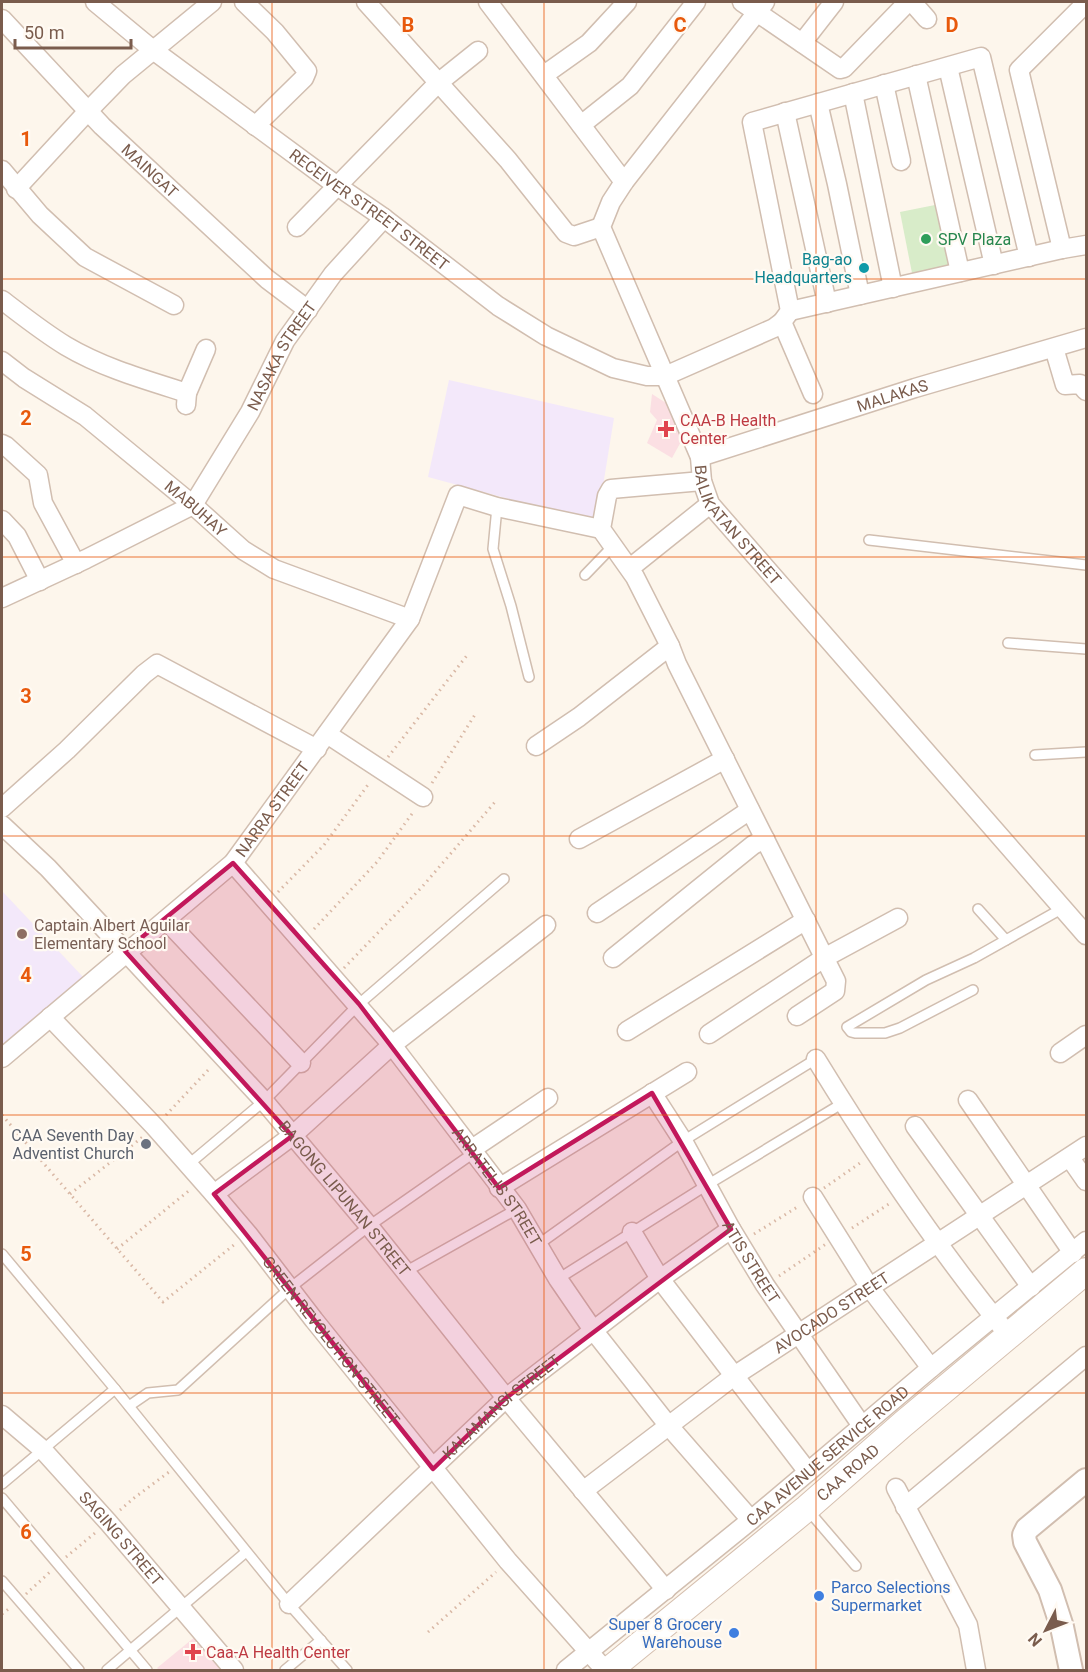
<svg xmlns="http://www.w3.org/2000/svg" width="1088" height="1672" viewBox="0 0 1088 1672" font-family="Roboto,sans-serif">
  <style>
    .education { fill: #f3e8fa }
    .medical { fill: #fbdfe3 }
    .green { fill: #d8ecc9 }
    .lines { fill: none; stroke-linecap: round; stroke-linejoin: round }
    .service-casing { stroke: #d1beb0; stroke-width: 12 }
    .minor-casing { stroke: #d1beb0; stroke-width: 21 }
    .tertiary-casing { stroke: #d1beb0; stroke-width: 26 }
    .secondary-casing { stroke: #d6c0b0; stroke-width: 28 }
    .path { stroke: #d9b8a5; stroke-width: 3; stroke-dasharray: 1.5 4.5; stroke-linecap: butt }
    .service { stroke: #fff; stroke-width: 9 }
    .minor { stroke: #fff; stroke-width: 18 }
    .tertiary { stroke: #fff; stroke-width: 22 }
    .secondary { stroke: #fff; stroke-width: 26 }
    .marked { fill: #c2185b; fill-opacity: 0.2; stroke: #c2185b; stroke-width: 4.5; stroke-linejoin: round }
    .grid { fill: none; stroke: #e8590c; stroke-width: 1.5; stroke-opacity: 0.55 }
    .leisure-dot { fill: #2e9e5b; stroke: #fffaf3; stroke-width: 2 }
    .culture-dot { fill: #0f9aa8; stroke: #fffaf3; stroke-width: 2 }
    .health-dot { fill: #e0444e; stroke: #fffaf3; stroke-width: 2 }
    .education-dot { fill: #8d6e63; stroke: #fffaf3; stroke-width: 2 }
    .worship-dot { fill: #6b7280; stroke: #fffaf3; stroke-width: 2 }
    .shop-dot { fill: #3f7fe0; stroke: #fffaf3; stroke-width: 2 }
    .labels { text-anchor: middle; stroke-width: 4.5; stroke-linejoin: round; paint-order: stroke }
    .street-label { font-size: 16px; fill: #7a5c4d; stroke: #fffaf3 }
    .leisure-label { font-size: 16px; fill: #27864d; stroke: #fffaf3; text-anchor: start }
    .culture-label { font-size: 16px; fill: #0d838f; stroke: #fffaf3; text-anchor: end }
    .health-label { font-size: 16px; fill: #be3a42; stroke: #fffaf3; text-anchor: start }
    .education-label { font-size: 16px; fill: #785e54; stroke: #fffaf3; text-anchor: start }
    .worship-label { font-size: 16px; fill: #5b616d; stroke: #fffaf3; text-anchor: end }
    .shop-label { font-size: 16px; fill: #366cbe; stroke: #fffaf3; text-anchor: start }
    .grid-label { font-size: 20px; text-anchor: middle; font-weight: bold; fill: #e8590c; stroke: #fffaf3; stroke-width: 4.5; stroke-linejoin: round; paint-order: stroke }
  </style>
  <rect width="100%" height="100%" fill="#fdf6ec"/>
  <g class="education">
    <polygon points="449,380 614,418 597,523 428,477"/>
    <polygon points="2,891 83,977 2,1051"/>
  </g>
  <g class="medical">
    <polygon points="652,394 666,403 683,438 672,458 647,443 657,420 650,412"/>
    <polygon points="196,1636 225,1670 159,1670 157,1668"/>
  </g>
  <polygon class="green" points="940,204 952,266 912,273 900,212"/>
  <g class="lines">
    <defs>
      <g id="service">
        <polyline points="497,507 493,549 511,606 529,677"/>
        <polyline points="869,540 1086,565"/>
        <polyline points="585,575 612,547"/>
        <polyline points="1008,643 1086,649"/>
        <polyline points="1035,755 1086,752"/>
        <polyline points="978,909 1006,940"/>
        <polyline points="973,990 900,1028 885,1033 855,1033 851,1032 847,1027 926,980 974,958 1063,908"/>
        <polyline points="189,1164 264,1101 359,1004 504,879"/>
        <polyline points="539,1244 683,1141 816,1059"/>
        <polyline points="2,1254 115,1389 289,1604 347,1670"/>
        <polyline points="405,1272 517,1209"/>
        <polyline points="558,1279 707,1185 843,1103"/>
        <polyline points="129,1406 148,1393 178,1390 290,1288 369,1226 475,1152"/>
        <polyline points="2,1484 115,1389"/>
        <polyline points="2,1498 147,1670"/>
        <polyline points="808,1510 856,1566"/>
        <polyline points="2,1581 79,1670"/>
        <polyline points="107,1670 246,1552"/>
        <polyline points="285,1670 321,1640"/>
      </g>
      <g id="minor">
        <path id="s1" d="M95 2 153 50 336 185 384 218 498 306 546 336 613 368 647 376H665L774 328 782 322 790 311 752 122 981 57 1029 257"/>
        <polyline points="244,2 275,32 307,71 304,78 255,126"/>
        <polyline points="366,2 508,160 566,233 574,236 601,227"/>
        <polyline points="488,2 624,182"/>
        <polyline points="742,2 840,69 844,68 908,2"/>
        <path id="s2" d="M765 2 624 182 611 202 601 227 700 457 702 481 710 504 1086 935"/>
        <polyline points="912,2 927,19"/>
        <path id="s3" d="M2 19 102 126 267 279 308 310"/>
        <polyline points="802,43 834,2"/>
        <polyline points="948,67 994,265"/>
        <polyline points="544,75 589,43 627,2"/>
        <polyline points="916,75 960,272"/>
        <polyline points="884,84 901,161"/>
        <polyline points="853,93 893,288"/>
        <polyline points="818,103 837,184 860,295"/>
        <polyline points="785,112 827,303"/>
        <polyline points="581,125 630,86 696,2"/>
        <polyline points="2,170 40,215 85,257 174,305"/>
        <polyline points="16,189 88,111 123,75 212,2"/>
        <polyline points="297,227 438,83 478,51"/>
        <polyline points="1062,249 1019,70 1086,3"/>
        <path d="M2 300C23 316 43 332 66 346 103 368 146 380 187 393"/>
        <polyline points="790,311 1062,249 1086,245"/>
        <polyline points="782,322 813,394"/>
        <polyline points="1054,348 1065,385 1080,384 1086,391"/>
        <path id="s4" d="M2 361 24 378 85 416 193 505 243 550 274 569 410 619"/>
        <polyline points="186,405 187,393 206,349"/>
        <polyline points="2,444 6,446 38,475 43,503 76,564"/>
        <path id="s5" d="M700 457 915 388 1086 338"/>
        <polyline points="702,481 611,489 607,496 601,529 635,577 670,646 677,664 836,981 835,991 797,1016"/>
        <polyline points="2,520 17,536 40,581"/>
        <polyline points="630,568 710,504"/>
        <path id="s6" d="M2 598 86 559 193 505 250 412 285 341 333 274 384 218"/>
        <polyline points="327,734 423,797"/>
        <polyline points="536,746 579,717 670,646"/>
        <polyline points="2,808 67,750 144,674 157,664 317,749"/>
        <path id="s7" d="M2 825 48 868 264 1101 369 1226 506 1398 666 1590"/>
        <polyline points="579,839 725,759"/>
        <path id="s8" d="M233 863 392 1045 517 1209 558 1279 593 1330 668 1425 751 1520"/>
        <polyline points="597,913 750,810"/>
        <polyline points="166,920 301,1063"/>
        <polyline points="613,958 753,845 765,839"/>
        <path id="s9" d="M50 1017 155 1127 214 1194 248 1234 314 1320 508 1561 605 1670"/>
        <polyline points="627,1031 806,920"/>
        <polyline points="709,1034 824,958 898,918"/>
        <polyline points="1060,1053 1086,1035"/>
        <path id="s10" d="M2 1058 233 863 410 619 458 495 497 507 601 529"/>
        <path d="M816 1059C873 1152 933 1242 1002 1327"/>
        <path id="s11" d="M652 1093 683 1141 731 1229 765 1285 862 1426"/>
        <polyline points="968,1100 1073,1253"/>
        <polyline points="915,1126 1031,1287"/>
        <polyline points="472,1149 548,1098"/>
        <polyline points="1070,1158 1086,1181"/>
        <polyline points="499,1188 687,1072"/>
        <polyline points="214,1194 292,1136 392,1045 546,925"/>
        <polyline points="813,1197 870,1288 931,1368"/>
        <polyline points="632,1232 660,1279 808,1472"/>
        <path id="s12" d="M2 1415 42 1449 108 1522 234 1670"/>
        <polyline points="896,1488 968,1625 976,1670"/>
        <path id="s13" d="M583 1491 734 1376 1086 1146"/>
        <polyline points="905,1507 1086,1356"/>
        <path id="s14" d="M289 1604 506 1398 660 1279 731 1229"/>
        <path id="s15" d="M566 1670 751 1520 931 1368 1086 1241"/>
      </g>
      <polyline id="tertiary" points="1071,1670 1062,1627 1050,1590 1025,1542 1024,1535 1027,1529 1086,1480"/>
      <g id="secondary">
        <path id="s16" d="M609 1670 807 1508 903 1424 1086 1271"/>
      </g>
    </defs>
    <use href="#service" class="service-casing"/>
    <use href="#minor" class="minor-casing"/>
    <use href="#tertiary" class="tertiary-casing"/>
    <use href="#secondary" class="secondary-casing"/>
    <g class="path">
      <polyline points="388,757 468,654"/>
      <polyline points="432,783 476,713"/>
      <polyline points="278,892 324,845 370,782"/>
      <polyline points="314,929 377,862 414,811"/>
      <polyline points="344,968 422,887 495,802"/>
      <polyline points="2,1115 163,1302 235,1244"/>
      <polyline points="166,1115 211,1067"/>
      <polyline points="824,1188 863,1161"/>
      <polyline points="70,1194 144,1136"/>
      <polyline points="852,1228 892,1202"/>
      <polyline points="754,1234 799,1206"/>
      <polyline points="117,1249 191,1189"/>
      <polyline points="779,1276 826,1244"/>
      <polyline points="120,1510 134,1498 169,1472"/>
      <polyline points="66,1557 95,1533"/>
      <polyline points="26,1594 50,1572"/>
      <polyline points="2,1614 10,1608"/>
      <polyline points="428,1632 496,1572"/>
    </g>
    <use href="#service" class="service"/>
    <use href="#minor" class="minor"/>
    <use href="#tertiary" class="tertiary"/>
    <use href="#secondary" class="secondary"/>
  </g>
  <path class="marked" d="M233 863 359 1004 499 1188 652 1093 731 1229 506 1398 433 1469 214 1194 292 1136 125 951Z"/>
  <path class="grid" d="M272 2V1670M544 2V1670M816 2V1670M2 279H1086M2 557H1086M2 836H1086M2 1115H1086M2 1393H1086"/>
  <circle class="leisure-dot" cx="926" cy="239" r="6"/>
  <circle class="culture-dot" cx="864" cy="268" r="6"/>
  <g class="health-dot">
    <path d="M663 420h6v6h6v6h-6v6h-6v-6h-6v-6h6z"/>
    <path d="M190 1643h6v6h6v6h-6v6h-6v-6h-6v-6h6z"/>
  </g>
  <circle class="education-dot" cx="22" cy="934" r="6"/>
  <circle class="worship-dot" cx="146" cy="1144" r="6"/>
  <g class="shop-dot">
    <circle cx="819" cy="1596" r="6"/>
    <circle cx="734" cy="1633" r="6"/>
  </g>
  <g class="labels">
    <g class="street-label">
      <text dy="6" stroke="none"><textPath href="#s3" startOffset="212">MAINGAT</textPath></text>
      <text dy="6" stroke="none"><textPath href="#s1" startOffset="344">RECEIVER STREET STREET</textPath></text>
      <text dy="6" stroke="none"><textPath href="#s6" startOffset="386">NASAKA STREET</textPath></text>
      <text dy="6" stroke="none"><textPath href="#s5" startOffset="202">MALAKAS</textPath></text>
      <text dy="6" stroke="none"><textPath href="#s4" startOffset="244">MABUHAY</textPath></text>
      <text dy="6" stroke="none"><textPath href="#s2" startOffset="610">BALIKATAN STREET</textPath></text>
      <text dy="6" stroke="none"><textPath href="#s10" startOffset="369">NARRA STREET</textPath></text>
      <text dy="6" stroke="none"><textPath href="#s8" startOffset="418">ARRATELIS STREET</textPath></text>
      <text dy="6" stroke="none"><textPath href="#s7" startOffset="507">BAGONG LIPUNAN STREET</textPath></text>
      <text dy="6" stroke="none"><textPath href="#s11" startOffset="196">ATIS STREET</textPath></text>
      <text dy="6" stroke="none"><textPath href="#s13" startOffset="306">AVOCADO STREET</textPath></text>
      <text dy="6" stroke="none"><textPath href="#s9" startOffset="429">GREEN REVOLUTION STREET</textPath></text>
      <text dy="6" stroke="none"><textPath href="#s14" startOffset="290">KALAMANSI STREET</textPath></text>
      <text dy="6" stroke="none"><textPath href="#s15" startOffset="338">CAA AVENUE SERVICE ROAD</textPath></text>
      <text dy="6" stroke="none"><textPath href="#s16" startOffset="310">CAA ROAD</textPath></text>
      <text dy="6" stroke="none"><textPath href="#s12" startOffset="172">SAGING STREET</textPath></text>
    </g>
    <g class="leisure-label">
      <text x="938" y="245">SPV Plaza</text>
    </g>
    <g class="culture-label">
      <text x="852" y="265">Bag-ao<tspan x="852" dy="18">Headquarters</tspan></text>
    </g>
    <g class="health-label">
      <text x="680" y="426">CAA-B Health<tspan x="680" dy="18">Center</tspan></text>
      <text x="206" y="1658">Caa-A Health Center</text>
    </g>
    <g class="education-label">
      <text x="34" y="931">Captain Albert Aguilar<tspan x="34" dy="18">Elementary School</tspan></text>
    </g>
    <g class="worship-label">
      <text x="134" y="1141">CAA Seventh Day<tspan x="134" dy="18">Adventist Church</tspan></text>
    </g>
    <g class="shop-label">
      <text x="831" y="1593">Parco Selections<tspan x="831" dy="18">Supermarket</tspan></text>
      <text x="722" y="1630" text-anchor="end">Super 8 Grocery<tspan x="722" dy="18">Warehouse</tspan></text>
    </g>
  </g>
  <g class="grid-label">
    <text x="408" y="32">B</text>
    <text x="680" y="32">C</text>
    <text x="952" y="32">D</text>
    <text x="26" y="146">1</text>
    <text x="26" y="425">2</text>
    <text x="26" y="703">3</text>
    <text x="26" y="982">4</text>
    <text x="26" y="1261">5</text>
    <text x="26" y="1539">6</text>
  </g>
  <rect width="1088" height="1672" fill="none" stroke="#7a5c4d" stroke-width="6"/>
  <g transform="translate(1046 1630) rotate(228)" stroke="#fffaf3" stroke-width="4.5" paint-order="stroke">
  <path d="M0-4.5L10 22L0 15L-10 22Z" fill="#7a5c4d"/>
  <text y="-9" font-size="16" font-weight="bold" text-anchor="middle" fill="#7a5c4d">N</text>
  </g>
  <path d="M15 39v9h116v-9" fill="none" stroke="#7a5c4d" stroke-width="3"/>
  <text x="24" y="39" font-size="18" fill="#7a5c4d" stroke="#fffaf3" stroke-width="4.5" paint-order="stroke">50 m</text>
</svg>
